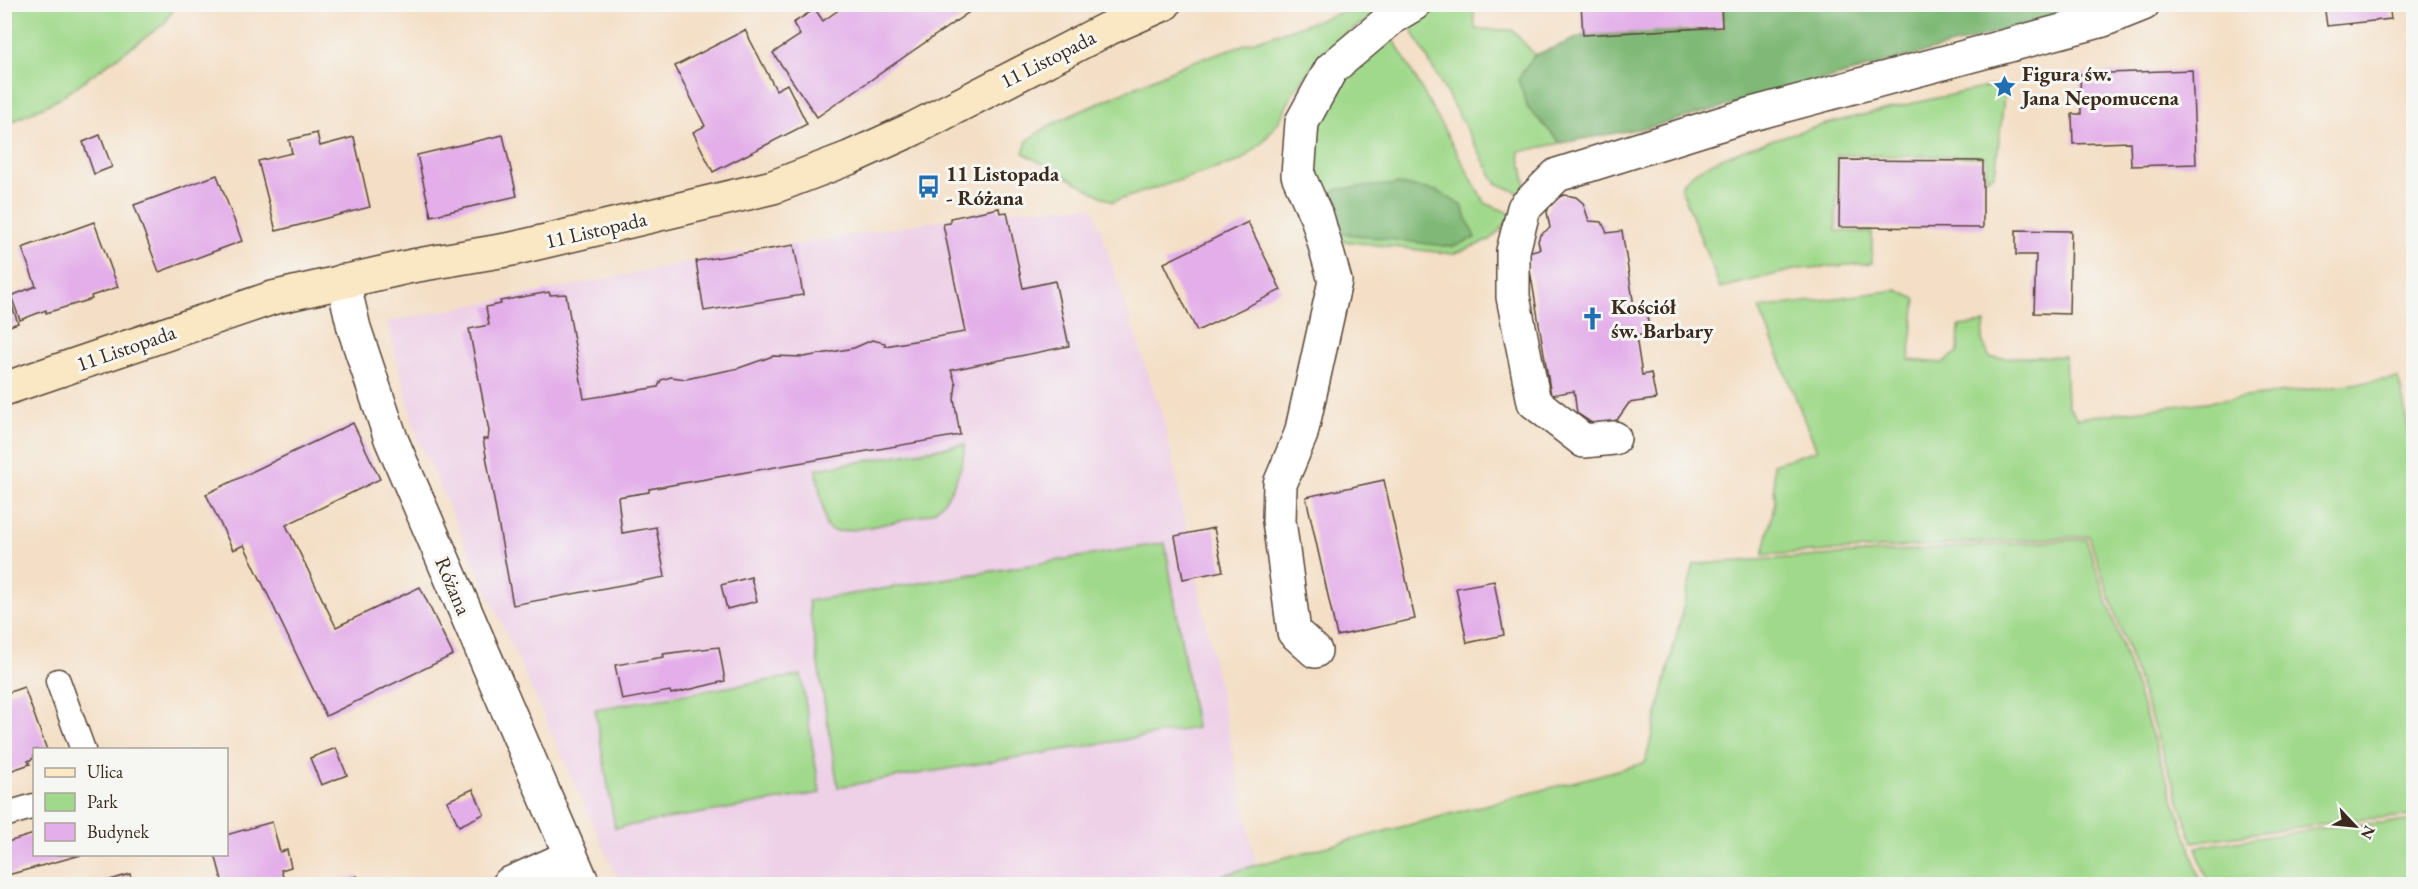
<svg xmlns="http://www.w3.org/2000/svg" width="2418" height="889" viewBox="0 0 2418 889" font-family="'EB Garamond',serif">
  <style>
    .built { fill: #eed0e7 }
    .green { fill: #a0d98b; stroke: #6e8254; stroke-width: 1.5 }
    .forest { fill: #80b977; stroke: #5e724a; stroke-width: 1.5 }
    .building { fill: #e3aee9 }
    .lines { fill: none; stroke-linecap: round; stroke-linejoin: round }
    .service-casing { stroke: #574537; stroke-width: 27 }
    .minor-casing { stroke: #574537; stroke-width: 36 }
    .secondary-casing { stroke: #574537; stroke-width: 36 }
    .service { stroke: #fff; stroke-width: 24 }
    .minor { stroke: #fff; stroke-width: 33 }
    .secondary { stroke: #fae7c3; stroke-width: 33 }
    .labels { text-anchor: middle; stroke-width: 6; stroke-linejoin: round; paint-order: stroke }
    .street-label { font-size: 21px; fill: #3b2a1e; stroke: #f6f6f2 }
    .poi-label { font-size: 21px; font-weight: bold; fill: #3b2a1e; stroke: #f6f6f2; text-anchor: start }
  </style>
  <rect width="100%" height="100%" fill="#f6f6f2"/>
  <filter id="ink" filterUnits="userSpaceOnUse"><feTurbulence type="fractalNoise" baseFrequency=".0167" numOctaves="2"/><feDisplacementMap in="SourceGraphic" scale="12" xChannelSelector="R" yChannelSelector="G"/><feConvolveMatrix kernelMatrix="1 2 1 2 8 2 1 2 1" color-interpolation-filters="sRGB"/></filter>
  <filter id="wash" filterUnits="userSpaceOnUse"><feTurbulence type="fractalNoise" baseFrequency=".008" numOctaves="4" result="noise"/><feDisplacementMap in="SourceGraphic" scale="24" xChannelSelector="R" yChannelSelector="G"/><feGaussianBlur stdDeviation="1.35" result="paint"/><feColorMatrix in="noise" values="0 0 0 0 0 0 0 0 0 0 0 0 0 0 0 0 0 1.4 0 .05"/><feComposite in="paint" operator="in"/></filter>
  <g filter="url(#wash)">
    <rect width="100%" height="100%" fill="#f4dfc6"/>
    <polygon class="built" points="1093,207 1165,425 1256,865 1196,884 620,884 418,439 387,322 696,261 1000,210"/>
    <g class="green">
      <polygon points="5,4 176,4 176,5 164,24 57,100 5,125"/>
      <polygon points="1364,5 1392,5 1344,34 1317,61 1294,91 1280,120 1262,143 1240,161 1112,202 1023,153 1027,141 1050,125 1188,63"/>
      <polygon points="1446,5 1473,5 1475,29 1512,30 1535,55 1518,79 1528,108 1561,143 1519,152 1528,197 1496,183 1408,23"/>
      <polygon points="1392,36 1485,203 1514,215 1490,240 1453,254 1335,240 1314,190 1315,114 1340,80"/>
      <path d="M1992 86 2004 97 1995 174 1986 179V157L1837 155 1836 231 1872 232V263L1798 269 1720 288 1681 187C1698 144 1940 98 1992 86Z"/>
      <polygon points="1897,290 1916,299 1909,360 1942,363 1958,352 1959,326 1985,323 1982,340 1990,358 2065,356 2067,404 2077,418 2399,378 2414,459 2413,816 2347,820 2193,842 2089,536 1763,555 1775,502 1773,464 1817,450 1759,308"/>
      <path d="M965 444C964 464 952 498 934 511 925 517 845 533 834 531 829 530 829 529 826 526L816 469Z"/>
      <polygon points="2086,539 2202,884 1196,884 1256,865 1645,763 1694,564"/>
      <polygon points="1165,543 1196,728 838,787 808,601"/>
      <polygon points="801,675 820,793 615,828 595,709"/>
      <polygon points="2413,821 2413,884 2209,884 2196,847 2343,825"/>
    </g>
    <g class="forest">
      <polygon points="1723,5 2100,5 1654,126 1561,143 1528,108 1518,79 1535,55 1582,36 1724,29"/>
      <polygon points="1398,184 1438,191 1462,206 1475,238 1452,247 1340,233 1324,194 1339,189"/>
    </g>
    <g id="blocks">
      <g class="building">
        <polygon points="847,4 973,4 975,8 817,117 773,53 800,35 793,23 815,9 823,21"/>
        <polygon points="1581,4 1721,4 1722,27 1583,35"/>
        <polygon points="2324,4 2389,4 2391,19 2327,26"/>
        <polygon points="745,30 776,90 787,84 807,124 713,172 693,132 705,126 675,66"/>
        <polygon points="2192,70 2196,164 2131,166 2130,142 2073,144 2072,114 2081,114 2080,74"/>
        <polygon points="317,133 320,146 354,137 370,207 276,231 258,161 292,153 289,140"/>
        <polygon points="100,135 112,167 94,174 83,142"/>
        <polygon points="503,135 517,196 431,216 417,155"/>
        <polygon points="1840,160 1983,161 1983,228 1839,227"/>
        <polygon points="217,175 242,241 159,272 134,205"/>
        <polygon points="1564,195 1576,197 1583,203 1589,221 1602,222 1607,233 1622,231 1634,306 1645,304 1650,333 1636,336 1642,375 1651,373 1656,399 1629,403 1617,420 1595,425 1577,413 1574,391 1551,395 1527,252 1540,249 1538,241 1540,235 1550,228 1547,212 1550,204 1554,199"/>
        <polygon points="999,208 1000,213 1007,212 1023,288 1055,281 1069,346 951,370 956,384 954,399 960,435 649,489 649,492 618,497 622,533 656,527 665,577 513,605 483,439 488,439 489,431 469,329 489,325 486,307 501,304 500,301 549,292 550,295 566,294 584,399 658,387 661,380 671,377 686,379 739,368 773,356 804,357 854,348 872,340 885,343 885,346 965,332 943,224 950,223 950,218"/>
        <polygon points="94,222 118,287 91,296 92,299 46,313 46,310 20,320 11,296 36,286 22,248"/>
        <polygon points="1248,222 1281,290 1197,331 1164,263"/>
        <polygon points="2016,230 2071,231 2069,314 2034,313 2036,255 2016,255"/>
        <polygon points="794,245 803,295 704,311 696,261"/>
        <polygon points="9,297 18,323 4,328 4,298"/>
        <polygon points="353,423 380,479 286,525 336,627 420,587 453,655 326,716 244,545 233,550 206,494"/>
        <polygon points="1384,480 1415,619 1337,636 1306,497"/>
        <polygon points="1214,528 1223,571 1183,579 1175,536"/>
        <polygon points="751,577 757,601 727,609 721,585"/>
        <polygon points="1494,581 1504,635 1467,643 1456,588"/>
        <polygon points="719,647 725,681 671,694 670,691 622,700 615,665 664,657 663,654"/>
        <polygon points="24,687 47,750 34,750 34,758 28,761 30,764 4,773 4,694"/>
        <polygon points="336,748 347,775 321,785 310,758"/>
        <polygon points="473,789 484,814 459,826 447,801"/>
        <polygon points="272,822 280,852 287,850 291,867 281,870 285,884 223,884 215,854 226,854 226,835"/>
        <polygon points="34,834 34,854 81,855 4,876 4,843"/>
        <polygon points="130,874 133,884 97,884"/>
        <polygon points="357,876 360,884 330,884"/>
      </g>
    </g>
  </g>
  <g filter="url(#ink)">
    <use href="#blocks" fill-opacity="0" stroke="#574537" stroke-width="1.5"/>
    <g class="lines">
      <defs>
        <g id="service">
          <polyline points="58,681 83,750"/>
          <polyline points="4,815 34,806"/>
        </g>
        <g id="minor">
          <polyline points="343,281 354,328 391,439 583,884"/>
          <polyline points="1614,438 1584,441 1534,402 1513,297 1513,251 1524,208 1557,175 1752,114 2103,20 2143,4"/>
          <polyline points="1315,651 1294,632 1279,521 1280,484 1301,434 1335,281 1318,220 1298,175 1302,122 1331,69 1394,16 1414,4"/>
          <polyline points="509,884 569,857"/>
        </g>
        <polyline id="secondary" points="4,389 272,298 412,266 512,249 773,187 849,158 913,129 1107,29 1164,4"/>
      </defs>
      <use href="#service" class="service-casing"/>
      <use href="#minor" class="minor-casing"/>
      <use href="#secondary" class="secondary-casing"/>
      <use href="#service" class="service"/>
      <use href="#minor" class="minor"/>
      <use href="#secondary" class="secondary"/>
    </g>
  </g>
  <defs>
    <symbol id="sight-bare" viewBox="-9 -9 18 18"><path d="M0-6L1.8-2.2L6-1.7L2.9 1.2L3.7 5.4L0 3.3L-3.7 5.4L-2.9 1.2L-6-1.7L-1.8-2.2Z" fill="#1f6fb2" stroke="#f6f6f2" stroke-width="2.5" paint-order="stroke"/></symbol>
    <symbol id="bus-bare" viewBox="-9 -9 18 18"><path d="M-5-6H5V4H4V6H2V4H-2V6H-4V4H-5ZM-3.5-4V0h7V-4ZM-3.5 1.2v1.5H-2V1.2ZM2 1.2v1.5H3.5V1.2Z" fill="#1f6fb2" stroke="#f6f6f2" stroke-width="2.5" paint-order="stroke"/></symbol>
    <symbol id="church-bare" viewBox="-9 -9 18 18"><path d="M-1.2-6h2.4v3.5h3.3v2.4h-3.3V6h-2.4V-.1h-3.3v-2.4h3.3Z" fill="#1f6fb2" stroke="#f6f6f2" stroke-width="2.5" paint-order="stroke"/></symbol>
  </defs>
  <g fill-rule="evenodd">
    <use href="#sight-bare" x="1988" y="70" width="33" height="33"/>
    <use href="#bus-bare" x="912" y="170" width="33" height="33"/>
    <use href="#church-bare" x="1576" y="302" width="33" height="33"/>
  </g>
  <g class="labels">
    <g class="street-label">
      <text transform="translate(1048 59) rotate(-27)" y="7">11 Listopada</text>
      <text transform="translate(596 230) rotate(-13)" y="7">11 Listopada</text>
      <text transform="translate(126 348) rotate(-19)" y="7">11 Listopada</text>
      <text transform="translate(453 586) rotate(67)" y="7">Różana</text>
    </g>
    <g class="poi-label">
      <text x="2022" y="81">Figura św.<tspan x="2022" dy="24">Jana Nepomucena</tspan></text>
      <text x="946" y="181">11 Listopada<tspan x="946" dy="24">- Różana</tspan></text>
      <text x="1611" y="314">Kościół<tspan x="1611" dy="24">św. Barbary</tspan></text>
    </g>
  </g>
  <rect width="2418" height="889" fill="none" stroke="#f6f6f2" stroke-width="24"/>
  <rect x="33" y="748" width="195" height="108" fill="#f6f6f2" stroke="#aba49d" stroke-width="1.5"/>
  <rect x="45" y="768" width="30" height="9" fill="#fae7c3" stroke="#aba49d" stroke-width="1.5"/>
  <text x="87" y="778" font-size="18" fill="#3b2a1e">Ulica</text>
  <rect x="45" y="793" width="30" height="18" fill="#a0d98b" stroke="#aba49d" stroke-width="1.5"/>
  <text x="87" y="808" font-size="18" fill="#3b2a1e">Park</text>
  <rect x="45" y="823" width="30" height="18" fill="#e3aee9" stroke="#aba49d" stroke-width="1.5"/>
  <text x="87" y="838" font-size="18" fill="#3b2a1e">Budynek</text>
  <g transform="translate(2355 826) rotate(116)" stroke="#f6f6f2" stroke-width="4.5" paint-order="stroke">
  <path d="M0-4.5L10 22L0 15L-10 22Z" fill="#3b2a1e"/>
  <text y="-9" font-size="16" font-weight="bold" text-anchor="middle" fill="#3b2a1e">N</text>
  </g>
</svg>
